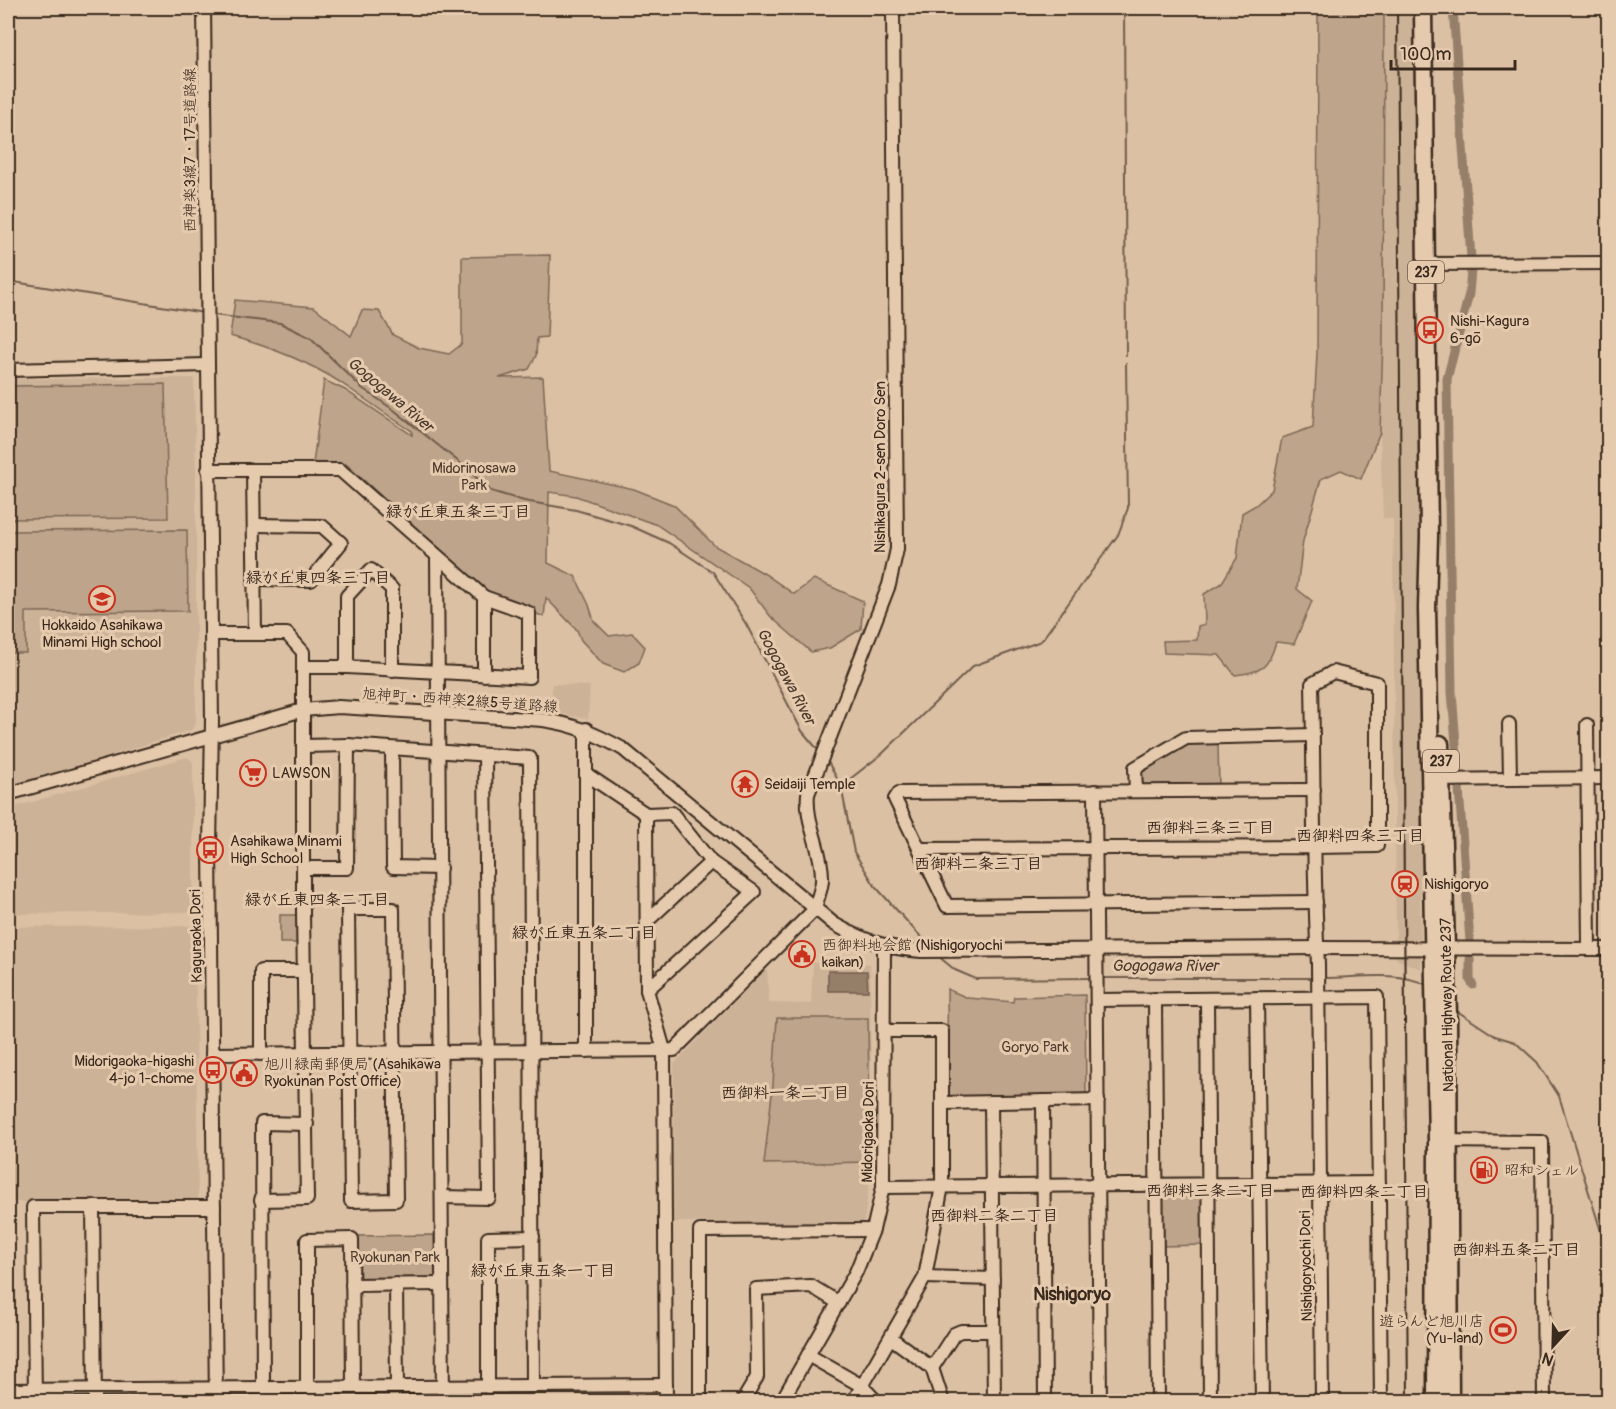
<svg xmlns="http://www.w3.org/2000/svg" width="1616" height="1409" viewBox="0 0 1616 1409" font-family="Pangolin,'Klee One',sans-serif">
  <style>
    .built { fill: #ccb297 }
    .green { fill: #bda48b; stroke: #7c6754; stroke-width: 1.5 }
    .water { fill: #957f69; stroke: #715d4b; stroke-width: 1.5 }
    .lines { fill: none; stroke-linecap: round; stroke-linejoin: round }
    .stream { stroke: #715d4b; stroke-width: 2 }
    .canal { stroke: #957f69; stroke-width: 9 }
    .minor-casing { stroke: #3b2a1e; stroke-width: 16 }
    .highway-casing { stroke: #3b2a1e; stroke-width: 21 }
    .minor { stroke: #e5caad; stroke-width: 12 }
    .highway { stroke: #e5caad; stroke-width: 16 }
    .rail { stroke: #3b2a1e; stroke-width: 2 }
    .labels { text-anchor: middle; stroke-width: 6; stroke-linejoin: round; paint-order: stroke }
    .shield { fill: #e5caad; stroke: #6e5a49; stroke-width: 1.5 }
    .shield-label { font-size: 14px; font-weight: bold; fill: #3b2a1e }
    .street-label { font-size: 15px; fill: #3b2a1e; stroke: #e5caad }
    .poi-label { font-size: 15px; fill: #3b2a1e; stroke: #e5caad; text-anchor: start }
    .park-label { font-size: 15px; fill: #4e3c2e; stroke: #e5caad }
    .water-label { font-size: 16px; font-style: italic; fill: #4d3b2d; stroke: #e5caad }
    .neighbourhood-label { font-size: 16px; font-weight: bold; fill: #3b2a1e; stroke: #e5caad }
    .quarter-label { font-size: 18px; font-weight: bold; fill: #3b2a1e; stroke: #e5caad }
  </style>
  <rect width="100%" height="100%" fill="#dbc0a4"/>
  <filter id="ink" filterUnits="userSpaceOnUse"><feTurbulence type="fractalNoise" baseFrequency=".0167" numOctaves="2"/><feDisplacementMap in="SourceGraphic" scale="12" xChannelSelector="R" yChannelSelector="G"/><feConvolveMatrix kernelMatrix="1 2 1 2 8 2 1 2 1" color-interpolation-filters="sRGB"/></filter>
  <g filter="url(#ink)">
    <g class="built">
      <polygon points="1384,8 1416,8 1425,849 1420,876 1421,969 1396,959 1393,519 1383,518 1380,432 1383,340"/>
      <polygon points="194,378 196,473 196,724 191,730 8,788 8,379"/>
      <polygon points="552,684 590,686 588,719 552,712"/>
      <polygon points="187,757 193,762 193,912 8,914 8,809"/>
      <polygon points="191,926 195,931 198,1202 8,1202 8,927"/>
      <polygon points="813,963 870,964 872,1168 864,1221 860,1224 673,1222 674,1064 767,968 769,1003 811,1004"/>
    </g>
    <g class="green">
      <path d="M1318 8H1384L1383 340 1380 432 1361 479 1341 470 1321 479 1303 541 1297 589 1312 601 1294 644 1276 642C1268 669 1263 671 1235 675L1219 655 1164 653 1163 641 1197 640 1198 626 1205 624 1204 594 1221 584 1237 558 1242 513 1256 505 1272 490 1282 438 1313 427 1317 354Z"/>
      <path d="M550 255 547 337 537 338 536 356 529 369 499 378 543 377 549 471 634 489 674 505 715 546 765 574 794 594 814 579 863 601 861 629 830 648 811 652 771 617 749 588 657 525 576 496 549 492 548 563 575 576 589 605 594 621 609 636 632 633 645 647 639 663 624 672 603 664 581 640 577 630 546 598 544 617 489 594 346 464H313L324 380 345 390 412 435V431C391 418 371 403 350 389 315 364 271 347 230 336L235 300 314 307 351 336 362 310 379 311 393 335 419 348 449 354 462 344V257Z"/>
      <polygon points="165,384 168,518 8,519 8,386"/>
      <polygon points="187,530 188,611 26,612 26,653 8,653 8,531"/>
      <path d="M1189 742 1218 743 1219 786H1145C1140 780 1140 774 1144 767Z"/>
      <rect x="280" y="915" width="18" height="28"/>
      <polygon points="947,989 968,998 1013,1002 1014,997 1085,995 1086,1093 1081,1097 953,1099 948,1094"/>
      <polygon points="777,1018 868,1018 870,1162 764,1164 773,1085"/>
      <polygon points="1166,1191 1198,1191 1202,1194 1203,1245 1163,1246 1163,1196"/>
      <polygon points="434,1235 435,1279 356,1280 355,1236"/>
    </g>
    <polygon class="water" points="828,971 867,971 868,991 828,991"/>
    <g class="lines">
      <g class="stream">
        <polyline points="1124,8 1126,355"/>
        <polyline points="8,281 204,313"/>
        <polyline points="213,315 280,323 311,338 362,388 394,410 459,462 491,491 524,501 576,510 631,526 669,543 713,572 746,624 802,731 819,751"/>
        <polyline points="827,760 841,786 854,852 875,886 930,947"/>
        <polyline points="841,786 882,754 973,666 1041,641 1118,535 1128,508 1126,363"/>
        <polyline points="938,956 955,970 976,979 1093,978"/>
        <polyline points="1102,978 1315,978"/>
        <path d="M1324 978C1359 978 1395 970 1427 985"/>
        <polyline points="1454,1009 1495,1036 1515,1042 1537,1062 1559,1096 1608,1254"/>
      </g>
      <g class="canal">
        <polyline points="1453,8 1471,258"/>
        <polyline points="1458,770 1452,692 1447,379 1469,294 1471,270"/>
        <polyline points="1459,788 1470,942"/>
        <polyline points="1470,959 1470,980 1473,985"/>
      </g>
      <defs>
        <g id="minor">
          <polyline points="204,8 212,720 210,850 216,1402"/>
          <polyline points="1426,264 1608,263"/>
          <polyline points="8,370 207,365"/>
          <polyline points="208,470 340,470 484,597 529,613 529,677 347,667 303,667"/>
          <polyline points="253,470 255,633"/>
          <polyline points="437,557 443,1402"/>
          <polyline points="255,579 311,580 341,543 322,526 255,525"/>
          <polyline points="484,597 484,675"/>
          <polyline points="211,634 287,634 303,652 303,913 307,1199 261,1200"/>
          <polyline points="347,667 347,596 371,570 392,589 392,670"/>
          <polyline points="1509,724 1510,778"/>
          <polyline points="1587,725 1589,949"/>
          <polyline points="586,729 586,1051"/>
          <polyline points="304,746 348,745 530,758 533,1386"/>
          <polyline points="392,749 393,867 440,868"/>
          <polyline points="586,774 646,814 672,813 711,862 754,892 647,990"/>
          <polyline points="1434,780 1608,778"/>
          <polyline points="1314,790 899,793 895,799 947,906 1316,902"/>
          <polyline points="1095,791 1100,1402"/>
          <polyline points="1136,791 1135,768 1186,738 1313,735"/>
          <path d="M8 794 303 710 339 707 543 720C573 724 596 734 623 749L834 924C864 941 886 948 921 951L1317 948 1608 949"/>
          <polyline points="646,814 647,990 664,1050 666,1402"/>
          <path d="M920 849 1315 847 1377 846V683L1333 672 1312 684C1314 777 1313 871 1318 964L1322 1402"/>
          <polyline points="303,868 347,868 348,745"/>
          <polygon points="348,909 393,909 396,1200 351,1201"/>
          <polyline points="647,921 711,862"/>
          <polyline points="1257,998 1262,1402"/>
          <polyline points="1155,999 1158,1402"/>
          <polyline points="1207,999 1210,1402"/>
          <polyline points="1097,1000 1377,997 1381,1402"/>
          <path d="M212 1054 674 1050 815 909C817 898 823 887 822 877 822 848 805 823 808 794L889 585 897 549 893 8"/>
          <polyline points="261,1054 261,971 304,971"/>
          <polyline points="1043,1101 1045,1402"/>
          <polyline points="991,1102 994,1402"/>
          <polyline points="943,1103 1098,1100"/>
          <polyline points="1441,1141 1542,1142 1544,1402"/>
          <polyline points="883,1187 1379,1183"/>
          <polyline points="442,1197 489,1198 485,755"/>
          <polyline points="93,1206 95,1402"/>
          <polyline points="925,1277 993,1279"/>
          <polyline points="396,1284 397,1387"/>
          <polyline points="352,1285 442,1284"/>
          <polyline points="891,1338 932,1368 943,1402"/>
          <polyline points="808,1355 862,1386 877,1402"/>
          <polyline points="932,1368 954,1334 961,1331 993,1331"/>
          <polyline points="488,1387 488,1238 533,1237"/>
          <polyline points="307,1388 307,1240 352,1239 353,1387"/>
          <polyline points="263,1389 262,1123 307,1124"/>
          <polyline points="8,1390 666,1385"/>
          <polyline points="35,1402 33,1207 214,1207"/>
          <polyline points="700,1402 700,1231 873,1230"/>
          <polyline points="742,1402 757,1377 756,1289 811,1286 839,1303"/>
          <polyline points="781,1402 856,1272 873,1230 883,1187 884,947"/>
          <polyline points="853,1402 925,1277 942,1186 942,1031 884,1031"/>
        </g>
        <g id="highway">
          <polyline points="1423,8 1429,536 1427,608 1437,1141 1436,1402"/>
          <polyline points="1440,744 1448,1014 1450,1402"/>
        </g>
      </defs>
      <use href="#minor" class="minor-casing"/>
      <use href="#highway" class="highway-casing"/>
      <use href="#minor" class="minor"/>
      <use href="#highway" class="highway"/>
      <polyline class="rail" points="1397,8 1408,1402"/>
    </g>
  </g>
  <defs>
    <symbol id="bus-ring" viewBox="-11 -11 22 22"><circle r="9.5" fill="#e5caad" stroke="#c8321e" stroke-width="1.5"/><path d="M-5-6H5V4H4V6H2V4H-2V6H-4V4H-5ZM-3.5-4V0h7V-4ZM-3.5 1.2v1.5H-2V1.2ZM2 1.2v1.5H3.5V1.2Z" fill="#c8321e"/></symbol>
    <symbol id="school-ring" viewBox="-11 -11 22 22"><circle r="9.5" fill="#e5caad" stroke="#c8321e" stroke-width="1.5"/><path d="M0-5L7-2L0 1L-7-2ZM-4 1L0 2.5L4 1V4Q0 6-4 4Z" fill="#c8321e"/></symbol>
    <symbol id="supermarket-ring" viewBox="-11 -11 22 22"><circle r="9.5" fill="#e5caad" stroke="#c8321e" stroke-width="1.5"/><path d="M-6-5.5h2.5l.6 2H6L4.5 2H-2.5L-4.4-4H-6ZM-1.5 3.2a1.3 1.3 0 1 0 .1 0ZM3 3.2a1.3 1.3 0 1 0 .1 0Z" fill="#c8321e"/></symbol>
    <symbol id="temple-ring" viewBox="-11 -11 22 22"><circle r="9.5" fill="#e5caad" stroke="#c8321e" stroke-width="1.5"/><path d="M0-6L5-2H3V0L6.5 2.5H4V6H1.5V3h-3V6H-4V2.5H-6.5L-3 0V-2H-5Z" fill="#c8321e"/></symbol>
    <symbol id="station-ring" viewBox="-11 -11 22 22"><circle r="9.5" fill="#e5caad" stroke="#c8321e" stroke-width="1.5"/><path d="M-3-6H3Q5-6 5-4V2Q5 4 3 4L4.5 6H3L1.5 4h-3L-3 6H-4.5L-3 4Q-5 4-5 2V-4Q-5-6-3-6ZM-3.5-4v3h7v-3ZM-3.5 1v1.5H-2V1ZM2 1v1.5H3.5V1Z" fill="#c8321e"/></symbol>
    <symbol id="civic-ring" viewBox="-11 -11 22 22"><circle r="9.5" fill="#e5caad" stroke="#c8321e" stroke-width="1.5"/><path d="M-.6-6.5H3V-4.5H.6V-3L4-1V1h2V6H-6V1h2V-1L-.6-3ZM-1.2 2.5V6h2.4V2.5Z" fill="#c8321e"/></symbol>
    <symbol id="fuel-ring" viewBox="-11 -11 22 22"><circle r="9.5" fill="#e5caad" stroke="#c8321e" stroke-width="1.5"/><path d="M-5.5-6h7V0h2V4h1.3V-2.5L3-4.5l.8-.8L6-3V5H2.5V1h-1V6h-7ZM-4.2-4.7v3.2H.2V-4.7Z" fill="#c8321e"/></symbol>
    <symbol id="stadium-ring" viewBox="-11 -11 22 22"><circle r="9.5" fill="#e5caad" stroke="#c8321e" stroke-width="1.5"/><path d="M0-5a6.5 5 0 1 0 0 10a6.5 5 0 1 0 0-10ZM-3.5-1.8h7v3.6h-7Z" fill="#c8321e"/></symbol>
  </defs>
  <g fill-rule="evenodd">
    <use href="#bus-ring" x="1415" y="315" width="30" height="30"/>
    <use href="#school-ring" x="87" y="584" width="30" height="30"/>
    <use href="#supermarket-ring" x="238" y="758" width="30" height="30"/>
    <use href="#temple-ring" x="730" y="769" width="30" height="30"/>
    <use href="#bus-ring" x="195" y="835" width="30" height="30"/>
    <use href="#station-ring" x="1390" y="869" width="30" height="30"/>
    <use href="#civic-ring" x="787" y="939" width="30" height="30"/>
    <use href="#bus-ring" x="198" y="1055" width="30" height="30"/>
    <use href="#civic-ring" x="229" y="1058" width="30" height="30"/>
    <use href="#fuel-ring" x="1469" y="1155" width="30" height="30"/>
    <use href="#stadium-ring" x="1488" y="1315" width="30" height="30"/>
  </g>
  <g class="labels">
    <g class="shield">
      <rect x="1408" y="261" width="36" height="22" rx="4.5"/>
      <rect x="1423" y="750" width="36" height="22" rx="4.5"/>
    </g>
    <g class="shield-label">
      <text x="1426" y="277">237</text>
      <text x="1441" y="766">237</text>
    </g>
    <g class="street-label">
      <text transform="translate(190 150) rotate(-90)" y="5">西神楽3線7・17号道路線</text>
      <text transform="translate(880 467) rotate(-90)" y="5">Nishikagura 2-sen Doro Sen</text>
      <text transform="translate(460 700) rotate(4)" y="5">旭神町・西神楽2線5号道路線</text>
      <text transform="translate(196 936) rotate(-91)" y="5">Kaguraoka Dori</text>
      <text transform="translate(1447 1005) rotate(-91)" y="5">National Highway Route 237</text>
      <text transform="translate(868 1132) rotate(-89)" y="5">Midorigaoka Dori</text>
      <text transform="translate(1306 1266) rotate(-91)" y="5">Nishigoryochi Dori</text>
    </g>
    <g class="poi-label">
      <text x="1450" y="326">Nishi-Kagura<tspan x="1450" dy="17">6-gō</tspan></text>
      <text x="102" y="630" text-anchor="middle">Hokkaido Asahikawa<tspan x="102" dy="17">Minami High school</tspan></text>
      <text x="272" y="778">LAWSON</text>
      <text x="764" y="789">Seidaiji Temple</text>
      <text x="230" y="846">Asahikawa Minami<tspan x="230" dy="17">High School</tspan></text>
      <text x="1424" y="889">Nishigoryo</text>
      <text x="822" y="950">西御料地会館 (Nishigoryochi<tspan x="822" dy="17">kaikan)</tspan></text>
      <text x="194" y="1066" text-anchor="end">Midorigaoka-higashi<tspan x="194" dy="17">4-jo 1-chome</tspan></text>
      <text x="264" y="1069">旭川緑南郵便局 (Asahikawa<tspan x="264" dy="17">Ryokunan Post Office)</tspan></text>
      <text x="1504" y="1175">昭和シェル</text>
      <text x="1484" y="1326" text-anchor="end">遊らんど旭川店<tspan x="1484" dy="17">(Yu-land)</tspan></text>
    </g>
    <g class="park-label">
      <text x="474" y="473">Midorinosawa<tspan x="474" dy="17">Park</tspan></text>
      <text x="1035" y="1052">Goryo Park</text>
      <text x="395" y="1262">Ryokunan Park</text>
    </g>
    <g class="water-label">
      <text transform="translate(391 394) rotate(40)" y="6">Gogogawa River</text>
      <text transform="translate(787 676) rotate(62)" y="6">Gogogawa River</text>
      <text x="1165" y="971">Gogogawa River</text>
    </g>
    <g class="neighbourhood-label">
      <text x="458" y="517">緑が丘東五条三丁目</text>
      <text x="318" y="583">緑が丘東四条三丁目</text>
      <text x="1210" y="833">西御料三条三丁目</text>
      <text x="1360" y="841">西御料四条三丁目</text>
      <text x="978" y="869">西御料二条三丁目</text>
      <text x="317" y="905">緑が丘東四条二丁目</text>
      <text x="584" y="938">緑が丘東五条二丁目</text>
      <text x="785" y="1098">西御料一条二丁目</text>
      <text x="1210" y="1196">西御料三条二丁目</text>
      <text x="1364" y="1197">西御料四条二丁目</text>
      <text x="994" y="1221">西御料二条二丁目</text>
      <text x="1516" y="1255">西御料五条二丁目</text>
      <text x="543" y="1276">緑が丘東五条一丁目</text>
    </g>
    <g class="quarter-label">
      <text x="1072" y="1300">Nishigoryo</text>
    </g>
  </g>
  <rect width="1616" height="1409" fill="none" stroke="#e5caad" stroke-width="30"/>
  <rect x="15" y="15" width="1586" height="1379" fill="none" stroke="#3b2a1e" stroke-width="2" filter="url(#ink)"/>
  <g transform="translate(1553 1346) rotate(202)" stroke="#e5caad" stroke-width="4.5" paint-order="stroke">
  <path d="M0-4.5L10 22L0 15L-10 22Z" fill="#3b2a1e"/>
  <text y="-9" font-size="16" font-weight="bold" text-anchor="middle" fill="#3b2a1e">N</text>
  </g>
  <path d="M1391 60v9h124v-9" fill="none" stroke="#3b2a1e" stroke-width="3"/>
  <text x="1400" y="60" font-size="18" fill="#3b2a1e" stroke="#e5caad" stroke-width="4.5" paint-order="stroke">100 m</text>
</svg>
